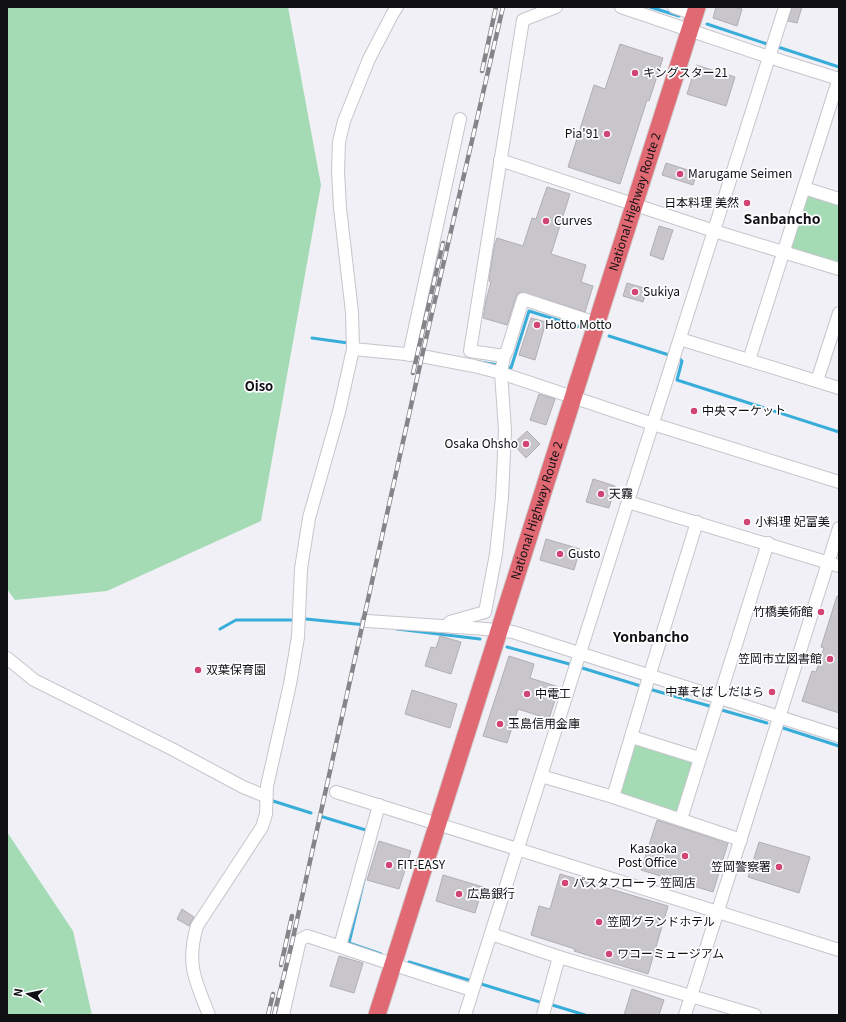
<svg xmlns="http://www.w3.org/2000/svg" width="846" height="1022" viewBox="0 0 846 1022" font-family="Georgia,'Noto Sans JP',serif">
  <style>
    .green { fill: #a4dbb4 }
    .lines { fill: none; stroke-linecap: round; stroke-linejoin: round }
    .stream { stroke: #39add9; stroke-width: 3 }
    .building { fill: #c9c6cb; stroke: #b1aeb4 }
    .minor-casing { stroke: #c5c5cb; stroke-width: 14 }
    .highway-casing { stroke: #cfcfd0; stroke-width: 19 }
    .minor { stroke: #fff; stroke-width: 12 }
    .highway { stroke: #e06973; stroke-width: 17 }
    .rail-casing { stroke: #858589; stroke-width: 4.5 }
    .rail { stroke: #fdfeff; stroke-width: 3; stroke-dasharray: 9; stroke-linecap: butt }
    .poi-dot { fill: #d14473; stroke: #fdfeff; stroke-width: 1.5 }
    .labels { text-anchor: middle; stroke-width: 3.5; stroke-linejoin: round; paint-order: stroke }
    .poi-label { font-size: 12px; fill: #101012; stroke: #fdfeff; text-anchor: start }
    .street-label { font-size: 12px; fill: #101012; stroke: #fdfeff }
    .neighbourhood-label { font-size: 13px; font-weight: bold; fill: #101012; stroke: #fdfeff }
    .quarter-label { font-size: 14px; font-weight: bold; fill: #101012; stroke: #fdfeff }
  </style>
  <rect width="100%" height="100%" fill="#f0f0f6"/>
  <g class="green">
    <polygon points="7,7 288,7 321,185 261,521 107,591 15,600 7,589"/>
    <polygon points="804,188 839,199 839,269 783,252"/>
    <polygon points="635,742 694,760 678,812 619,793"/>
    <polygon points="7,832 73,931 92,1015 7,1015"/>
  </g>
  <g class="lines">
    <g class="stream">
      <polyline points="650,7 679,16"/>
      <polyline points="707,24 770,45"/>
      <polyline points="775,46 839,67"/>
      <polyline points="609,336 669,355"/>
      <polyline points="312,338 348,343"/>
      <polyline points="680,359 682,361 677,380 839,432"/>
      <polyline points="479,362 499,365"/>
      <polyline points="505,366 511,368 529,311 580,327"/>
      <polyline points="306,619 366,625"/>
      <polyline points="220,629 236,620 292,620"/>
      <polyline points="397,629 480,639"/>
      <polyline points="507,647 573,665"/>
      <polyline points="579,667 644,687"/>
      <polyline points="649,689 713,707"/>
      <polyline points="718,709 767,723"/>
      <polyline points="783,728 839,746"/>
      <polyline points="273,801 311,813"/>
      <polyline points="323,817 369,831"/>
      <polyline points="365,876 349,943 381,954"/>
      <polyline points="409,962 472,981"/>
      <polyline points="478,983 543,1003"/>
      <polyline points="549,1004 585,1015"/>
    </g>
  </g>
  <g class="building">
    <polygon points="716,7 734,7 742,9 737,26 713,18"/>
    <polygon points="792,7 802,7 797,23 788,21"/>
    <polygon points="620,44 663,58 649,101 647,100 620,184 568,167 594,85 605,89"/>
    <polygon points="696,65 735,77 726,106 687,94"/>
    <polygon points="666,163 697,173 693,185 662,175"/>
    <polygon points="547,187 570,194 551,254 586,265 581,282 593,286 585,312 522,292 518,293 516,297 507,325 483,318 486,300 491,282 489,281 494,247 497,238 523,246 532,218 536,219"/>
    <polygon points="659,226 673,230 663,260 650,255"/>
    <polygon points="627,283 647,289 643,302 623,296"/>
    <polygon points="531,318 546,322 535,360 519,355"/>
    <polygon points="539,394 555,399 546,425 530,420"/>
    <polygon points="527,431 540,444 526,458 513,444"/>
    <polygon points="593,479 615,486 609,508 586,502"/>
    <polygon points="546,539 580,549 574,570 540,560"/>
    <polygon points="837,596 839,596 839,713 802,701 812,671 816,672 824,648 821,647"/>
    <polygon points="440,636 461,642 451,674 425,666 431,647 436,648"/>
    <polygon points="509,656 534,664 530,678 559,687 549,719 518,709 507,743 483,736"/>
    <polygon points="412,690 457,704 450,728 405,714"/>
    <polygon points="657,820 728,843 713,892 641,870"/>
    <polygon points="379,841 411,851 399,889 367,880"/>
    <polygon points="759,842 810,857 799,893 748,877"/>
    <polygon points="560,874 668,906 648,974 574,951 575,949 531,935 539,906 550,909"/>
    <polygon points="443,875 483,887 475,913 436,901"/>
    <polygon points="182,909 194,917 189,926 177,919"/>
    <polygon points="339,956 363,963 354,993 330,986"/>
    <polygon points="632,989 664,1000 659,1015 624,1015"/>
  </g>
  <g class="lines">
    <defs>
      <g id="minor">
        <polyline points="621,7 769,57 839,79"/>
        <polyline points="674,7 695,14"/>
        <polyline points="500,160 714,231 839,269"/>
        <polyline points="804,188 839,199"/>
        <polyline points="680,339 839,388"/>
        <polyline points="353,349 416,355 474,366 501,373 653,424 839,482"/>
        <polyline points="409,355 460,119"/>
        <polyline points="504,356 470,351 523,20 556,7"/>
        <polyline points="749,360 839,78"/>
        <polyline points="817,381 839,313"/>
        <polyline points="628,502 839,566"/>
        <polyline points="367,621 486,629 513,632 839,736"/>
        <polyline points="447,625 450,622 485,612 496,554 502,497 505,430 501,373 504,356 507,351 523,299 596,323"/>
        <polyline points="7,658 34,680 172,749 243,787 265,796"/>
        <polyline points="632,737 699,758"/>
        <polyline points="541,776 613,797 741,840"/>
        <polyline points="336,792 517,849 839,950"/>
        <polyline points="613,797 644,693 697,522"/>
        <polyline points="681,819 768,543"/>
        <polyline points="491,934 559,957 755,1015"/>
        <polyline points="340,946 379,805"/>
        <path d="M209 1015C195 980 186 964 197 926L262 827 266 814 267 786 290 684 298 637 301 569 309 518 339 412 353 349 352 312 340 208 338 171 339 142 344 121 369 59 393 13 397 7"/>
        <path d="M283 1015 300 940 307 936C363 954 417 973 472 990"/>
        <polyline points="465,1015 785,7"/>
        <polyline points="543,1015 559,957"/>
        <polyline points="685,1015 839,528"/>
      </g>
      <g id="highway">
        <path id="s1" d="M377 1015 697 7"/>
      </g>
    </defs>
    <use href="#minor" class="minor-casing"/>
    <use href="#highway" class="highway-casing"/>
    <use href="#minor" class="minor"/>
    <use href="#highway" class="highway"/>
    <defs>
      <g id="rail">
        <polyline points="482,71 496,7"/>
        <polyline points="413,373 443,243"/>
        <polyline points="281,965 292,916"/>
        <polyline points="268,1015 273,994"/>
        <polyline points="274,1015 291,947 422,356 503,7"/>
      </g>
    </defs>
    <use href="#rail" class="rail-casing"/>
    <use href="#rail" class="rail"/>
  </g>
  <g class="poi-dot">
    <circle cx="635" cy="73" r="4"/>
    <circle cx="607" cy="134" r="4"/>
    <circle cx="680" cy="174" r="4"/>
    <circle cx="747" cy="203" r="4"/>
    <circle cx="546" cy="221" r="4"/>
    <circle cx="635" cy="292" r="4"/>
    <circle cx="537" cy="325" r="4"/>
    <circle cx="694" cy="411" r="4"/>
    <circle cx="526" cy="444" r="4"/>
    <circle cx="601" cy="494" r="4"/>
    <circle cx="747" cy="522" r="4"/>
    <circle cx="560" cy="554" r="4"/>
    <circle cx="821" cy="612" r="4"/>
    <circle cx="830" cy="659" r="4"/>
    <circle cx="198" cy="670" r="4"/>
    <circle cx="772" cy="692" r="4"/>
    <circle cx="527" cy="694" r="4"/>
    <circle cx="500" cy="724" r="4"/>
    <circle cx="685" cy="856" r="4"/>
    <circle cx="389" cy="865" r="4"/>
    <circle cx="779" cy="867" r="4"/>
    <circle cx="565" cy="883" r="4"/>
    <circle cx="459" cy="894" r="4"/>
    <circle cx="599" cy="922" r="4"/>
    <circle cx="609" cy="954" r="4"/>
  </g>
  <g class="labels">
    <g class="poi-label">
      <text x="643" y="77">キングスター21</text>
      <text x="599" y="138" text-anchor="end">Pia'91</text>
      <text x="688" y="178">Marugame Seimen</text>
      <text x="739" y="207" text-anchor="end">日本料理 美然</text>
      <text x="554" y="225">Curves</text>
      <text x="643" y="296">Sukiya</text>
      <text x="545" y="329">Hotto Motto</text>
      <text x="702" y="415">中央マーケット</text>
      <text x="518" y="448" text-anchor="end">Osaka Ohsho</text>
      <text x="609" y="498">天霧</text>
      <text x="755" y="526">小料理 妃富美</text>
      <text x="568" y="558">Gusto</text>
      <text x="813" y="616" text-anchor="end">竹橋美術館</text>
      <text x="822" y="663" text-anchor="end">笠岡市立図書館</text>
      <text x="206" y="674">双葉保育園</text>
      <text x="764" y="696" text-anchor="end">中華そば しだはら</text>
      <text x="535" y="698">中電工</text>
      <text x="508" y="728">玉島信用金庫</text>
      <text x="677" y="853" text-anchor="end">Kasaoka<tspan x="677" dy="14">Post Office</tspan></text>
      <text x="397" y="869">FIT-EASY</text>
      <text x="771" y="871" text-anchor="end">笠岡警察署</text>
      <text x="573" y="887">パスタフローラ 笠岡店</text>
      <text x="467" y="898">広島銀行</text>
      <text x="607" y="926">笠岡グランドホテル</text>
      <text x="617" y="958">ワコーミュージアム</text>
    </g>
    <g class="street-label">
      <text dy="4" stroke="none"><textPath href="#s1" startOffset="853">National Highway Route 2</textPath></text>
      <text dy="4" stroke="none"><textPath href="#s1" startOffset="529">National Highway Route 2</textPath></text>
    </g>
    <g class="neighbourhood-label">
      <text x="259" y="391">Oiso</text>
    </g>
    <g class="quarter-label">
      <text x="782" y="224">Sanbancho</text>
      <text x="651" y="642">Yonbancho</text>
    </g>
  </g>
  <rect width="846" height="1022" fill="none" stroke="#101012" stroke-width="16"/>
  <g transform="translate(28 994) rotate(279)" stroke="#fdfeff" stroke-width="3" paint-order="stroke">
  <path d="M0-3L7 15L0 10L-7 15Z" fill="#101012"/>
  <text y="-6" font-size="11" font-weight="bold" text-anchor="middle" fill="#101012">N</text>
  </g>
</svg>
